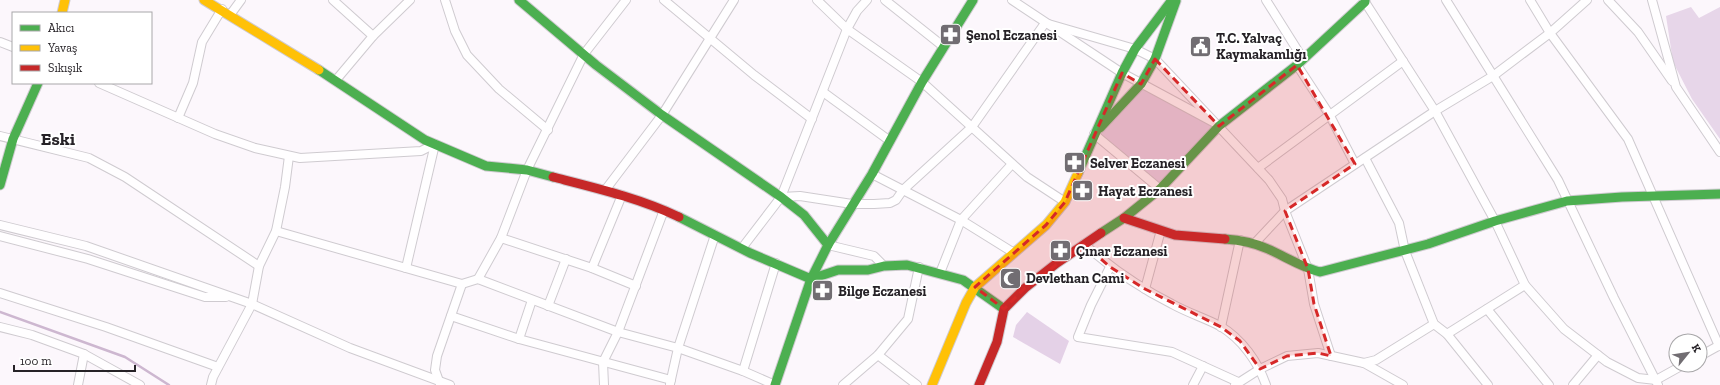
<svg xmlns="http://www.w3.org/2000/svg" width="1720" height="385" viewBox="0 0 1720 385" font-family="'Zilla Slab',serif">
  <style>
    .green { fill: #e7d6e9 }
    .forest { fill: #e4d1e7 }
    .lines { fill: none; stroke-linecap: round; stroke-linejoin: round }
    .stream { stroke: #cdb7d0; stroke-width: 2.5 }
    .street-casing { stroke: #cfcbd0; stroke-width: 10 }
    .fast-casing { stroke: #cfcbd0; stroke-width: 11 }
    .slow-casing { stroke: #cfcbd0; stroke-width: 11 }
    .jam-casing { stroke: #cfcbd0; stroke-width: 11 }
    .street { stroke: #fffeff; stroke-width: 8 }
    .fast { stroke: #4caf50; stroke-width: 9 }
    .slow { stroke: #ffc107; stroke-width: 9 }
    .jam { stroke: #c62828; stroke-width: 9 }
    .marked { fill: #d62828; fill-opacity: 0.2; stroke: #d62828; stroke-width: 3; stroke-dasharray: 8 5; stroke-linejoin: round }
    .labels { text-anchor: middle; stroke-width: 4; stroke-linejoin: round; paint-order: stroke }
    .poi-label { font-size: 14px; font-weight: bold; fill: #262227; stroke: #fff; text-anchor: start }
    .district-label { font-size: 18px; font-weight: bold; fill: #262227; stroke: #fff }
  </style>
  <rect width="100%" height="100%" fill="#fcf7fc"/>
  <g class="green">
    <polygon points="1691,7 1699,18 1720,7 1720,139 1692,99 1673,62 1666,16"/>
    <polygon points="1141,84 1219,126 1160,189 1094,134"/>
  </g>
  <polygon class="forest" points="1027,312 1069,341 1060,364 1013,337 1016,325"/>
  <g class="lines">
    <polyline class="stream" points="0,312 125,357 169,385"/>
    <defs>
      <g id="street">
        <polyline points="333,0 373,36"/>
        <polyline points="445,0 455,31 467,55 499,89 548,130"/>
        <polyline points="664,0 754,75 812,119"/>
        <polyline points="817,0 847,29 922,82 1027,177 1065,202"/>
        <polyline points="885,0 944,47"/>
        <polyline points="1012,0 1122,73 1213,122"/>
        <polyline points="1266,0 1303,59"/>
        <polyline points="1446,0 1558,180 1614,298 1658,385"/>
        <polyline points="1530,0 1550,33 1628,139 1719,346"/>
        <polyline points="1608,0 1638,32 1672,81"/>
        <polyline points="1652,0 1676,87 1720,152"/>
        <polyline points="1365,2 1435,111 1495,221 1525,285 1564,329 1607,362 1638,378 1656,380 1683,365"/>
        <polyline points="230,15 241,0"/>
        <polyline points="1045,23 1135,49 1155,59 1269,180 1282,199 1285,211 1308,269 1314,304 1331,356"/>
        <polyline points="0,42 13,47"/>
        <polyline points="1297,65 1329,114 1355,164"/>
        <polyline points="336,80 373,36 410,0"/>
        <polyline points="99,83 215,134 255,148 300,158 421,151 435,144"/>
        <polyline points="823,92 890,141"/>
        <polyline points="178,118 193,83 202,42 222,9"/>
        <polyline points="1094,134 1160,189"/>
        <polyline points="0,136 89,158 125,177 259,266"/>
        <polyline points="1365,158 1399,223 1405,251 1434,324 1447,334 1488,385"/>
        <polyline points="1258,168 1403,61"/>
        <polyline points="872,174 961,220 1014,253"/>
        <polyline points="606,189 662,115 734,0"/>
        <polyline points="781,197 800,196 852,204 874,204 890,203 896,200 903,190 972,127 1045,23"/>
        <polyline points="0,225 86,246 252,304 350,348 450,385"/>
        <polyline points="276,231 462,284 478,279 618,332 678,348 743,371 775,385"/>
        <polyline points="0,236 88,259 205,297 226,297"/>
        <polyline points="501,238 592,268 636,286"/>
        <path d="M1084 244C1111 268 1140 288 1172 304 1188 313 1205 318 1220 326 1242 339 1258 362 1266 385"/>
        <polyline points="1254,244 1285,211 1435,111 1493,76 1550,33 1587,0"/>
        <polyline points="828,245 874,256 884,266"/>
        <polyline points="742,248 781,197 847,29 857,11 867,0"/>
        <polyline points="1110,267 1091,305 1078,337 1172,352 1238,382"/>
        <polyline points="406,268 435,144"/>
        <polyline points="592,268 622,195"/>
        <polyline points="940,273 961,220 1012,164"/>
        <polyline points="478,279 501,238 527,170 584,54 626,0"/>
        <polyline points="1145,289 1161,230"/>
        <polyline points="0,293 106,327 218,367"/>
        <polyline points="548,306 566,259"/>
        <polyline points="1487,309 1549,385"/>
        <polyline points="451,316 519,339 671,380"/>
        <polyline points="0,327 32,335 84,354 140,385"/>
        <polyline points="1221,327 1240,240"/>
        <polyline points="1447,334 1525,285"/>
        <polyline points="519,339 532,300"/>
        <polyline points="878,355 917,385"/>
        <polyline points="1700,356 1720,345"/>
        <polyline points="1364,363 1376,360 1434,324"/>
        <polyline points="743,371 776,263"/>
        <polyline points="440,384 435,370 437,356 462,284"/>
        <polyline points="670,384 678,348 715,235"/>
        <polyline points="78,385 84,354"/>
        <polyline points="211,385 213,377 252,304 259,266 276,231 285,187 289,156"/>
        <polyline points="604,385 603,362 618,332 664,210"/>
        <polyline points="843,385 878,355 908,319 919,267"/>
        <polyline points="1193,385 1203,366"/>
        <polyline points="1235,385 1260,369 1287,356 1318,353 1364,363 1403,385"/>
        <polyline points="1573,385 1598,355"/>
      </g>
      <g id="fast">
        <polyline points="519,0 596,65 662,115 781,197 804,215 828,245"/>
        <polyline points="319,70 425,140 486,166 527,170 553,177"/>
        <polyline points="1100,128 1141,84 1155,59 1176,1"/>
        <polyline points="1078,173 1122,73 1135,49 1172,0"/>
        <polyline points="0,185 13,139 38,83"/>
        <polyline points="679,217 750,253 811,279 838,270 868,270 884,266 907,265 963,280 1004,309"/>
        <polyline points="1101,233 1124,218 1160,189 1219,126 1297,65 1365,2 1365,0"/>
        <path d="M1225 239C1240 240 1255 243 1268 249 1286 257 1301 267 1320 272L1428 244 1495 221 1567 201 1622 197 1720 194"/>
        <polyline points="775,385 811,279 828,245 872,174 922,82 973,0"/>
      </g>
      <g id="slow">
        <polyline points="204,0 319,70"/>
        <polyline points="62,13 65,0"/>
        <polyline points="932,385 966,303 975,287 1046,225 1065,202 1078,173"/>
      </g>
      <g id="jam">
        <path d="M553 177C596 188 639 198 679 217"/>
        <polyline points="1124,218 1175,235 1225,239"/>
        <polyline points="979,385 997,342 1004,309 1025,288 1057,263 1101,233"/>
      </g>
    </defs>
    <use href="#street" class="street-casing"/>
    <use href="#fast" class="fast-casing"/>
    <use href="#slow" class="slow-casing"/>
    <use href="#jam" class="jam-casing"/>
    <use href="#street" class="street"/>
    <use href="#fast" class="fast"/>
    <use href="#slow" class="slow"/>
    <use href="#jam" class="jam"/>
  </g>
  <path class="marked" d="M1155 59 1219 126 1297 65 1355 164 1285 211 1308 269 1314 304 1331 356 1318 353 1287 356 1260 369 1240 341 1221 327 1145 289 1110 267 1084 244 1025 288 1004 309 975 287 1046 225 1065 202 1122 73 1141 84Z"/>
  <defs>
    <symbol id="pharmacy-square" viewBox="-11 -11 22 22"><rect x="-9" y="-9" width="18" height="18" rx="4" fill="#716d72" stroke="#fff"/><path d="M-2-6h4v4h4v4h-4v4h-4v-4h-4v-4h4Z" fill="#fff"/></symbol>
    <symbol id="civic-square" viewBox="-11 -11 22 22"><rect x="-9" y="-9" width="18" height="18" rx="4" fill="#716d72" stroke="#fff"/><path d="M-.6-6.5H3V-4.5H.6V-3L4-1V1h2V6H-6V1h2V-1L-.6-3ZM-1.2 2.5V6h2.4V2.5Z" fill="#fff"/></symbol>
    <symbol id="mosque-square" viewBox="-11 -11 22 22"><rect x="-9" y="-9" width="18" height="18" rx="4" fill="#716d72" stroke="#fff"/><path d="M3.5-4.9A6 6 0 1 0 3.5 4.9A5 5 0 1 1 3.5-4.9Z" fill="#fff"/></symbol>
  </defs>
  <g fill-rule="evenodd">
    <use href="#pharmacy-square" x="938" y="22" width="25" height="25"/>
    <use href="#civic-square" x="1188" y="34" width="25" height="25"/>
    <use href="#pharmacy-square" x="1062" y="150" width="25" height="25"/>
    <use href="#pharmacy-square" x="1070" y="178" width="25" height="25"/>
    <use href="#pharmacy-square" x="1048" y="238" width="25" height="25"/>
    <use href="#mosque-square" x="998" y="266" width="25" height="25"/>
    <use href="#pharmacy-square" x="810" y="278" width="25" height="25"/>
  </g>
  <g class="labels">
    <g class="poi-label">
      <text x="966" y="40">Şenol Eczanesi</text>
      <text x="1216" y="43">T.C. Yalvaç<tspan x="1216" dy="16">Kaymakamlığı</tspan></text>
      <text x="1090" y="168">Selver Eczanesi</text>
      <text x="1098" y="196">Hayat Eczanesi</text>
      <text x="1076" y="256">Çınar Eczanesi</text>
      <text x="1026" y="283">Devlethan Cami</text>
      <text x="838" y="296">Bilge Eczanesi</text>
    </g>
    <g class="district-label">
      <text x="58" y="145">Eski</text>
    </g>
  </g>
  <rect x="12" y="12" width="140" height="72" fill="#ffffff" stroke="#a8a7a9"/>
  <rect x="20" y="25" width="20" height="6" fill="#4caf50" stroke="#a8a7a9"/>
  <text x="48" y="32" font-size="12" fill="#262227">Akıcı</text>
  <rect x="20" y="45" width="20" height="6" fill="#ffc107" stroke="#a8a7a9"/>
  <text x="48" y="52" font-size="12" fill="#262227">Yavaş</text>
  <rect x="20" y="65" width="20" height="6" fill="#c62828" stroke="#a8a7a9"/>
  <text x="48" y="72" font-size="12" fill="#262227">Sıkışık</text>
  <g transform="translate(1688 353) rotate(60)"><circle r="19" fill="#ffffff" stroke="#a8a7a9"/>
  <path d="M0-3L7 15L0 10L-7 15Z" fill="#716d72"/>
  <text y="-6" font-size="11" font-weight="bold" text-anchor="middle" fill="#262227">K</text>
  </g>
  <path d="M14 365v6h121v-6" fill="none" stroke="#262227" stroke-width="2"/>
  <text x="20" y="365" font-size="12" fill="#262227" stroke="#ffffff" stroke-width="3" paint-order="stroke">100 m</text>
</svg>
